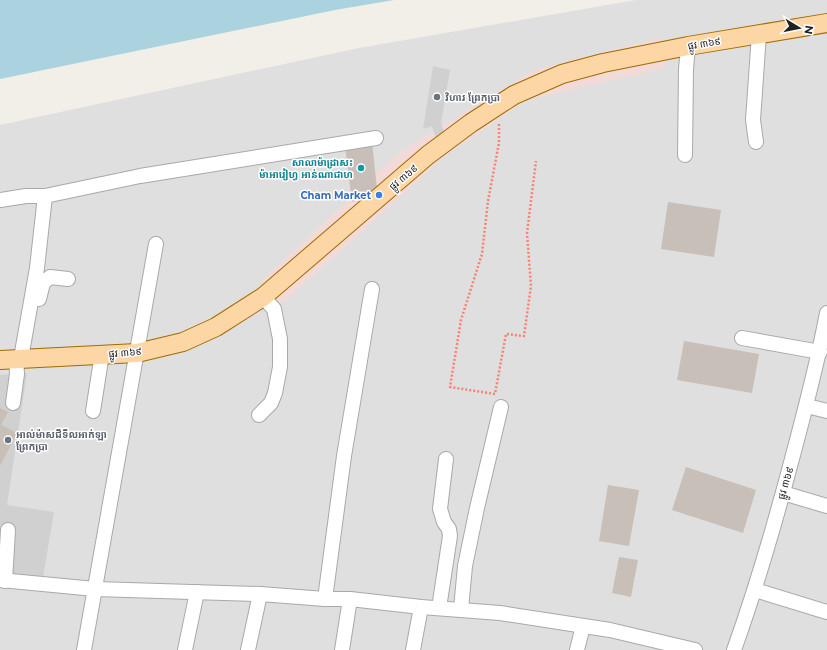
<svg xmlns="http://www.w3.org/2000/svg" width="827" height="650" viewBox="0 0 827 650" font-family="Montserrat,'Noto Sans Khmer',sans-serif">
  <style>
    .residential { fill: #e0dfdf }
    .commercial { fill: #f2dad9 }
    .religious { fill: #d0d0d0 }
    .water { fill: #aad3df }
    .building { fill: #c7bfb8 }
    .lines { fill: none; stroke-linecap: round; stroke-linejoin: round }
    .minor-casing { stroke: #a9a9a9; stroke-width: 16 }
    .major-casing { stroke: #a06b00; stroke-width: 20 }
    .path { stroke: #fa8072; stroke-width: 2.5; stroke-dasharray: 2 2; stroke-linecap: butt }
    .minor { stroke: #fff; stroke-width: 14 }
    .major { stroke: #fcd6a4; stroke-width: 18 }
    .worship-dot { fill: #6b7280; stroke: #fff; stroke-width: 1.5 }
    .culture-dot { fill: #0f9aa8; stroke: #fff; stroke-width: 1.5 }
    .shop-dot { fill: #3f7fe0; stroke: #fff; stroke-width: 1.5 }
    .labels { text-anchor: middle; stroke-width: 3; stroke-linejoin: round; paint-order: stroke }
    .street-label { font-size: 10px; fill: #222; stroke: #fff }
    .worship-label { font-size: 10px; font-weight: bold; fill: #5b616d; stroke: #fff; text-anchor: start }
    .culture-label { font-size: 10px; font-weight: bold; fill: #0d838f; stroke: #fff; text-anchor: end }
    .shop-label { font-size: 10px; font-weight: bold; fill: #366cbe; stroke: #fff; text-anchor: end }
  </style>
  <rect width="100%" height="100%" fill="#f2efe9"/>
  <polygon class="residential" points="636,0 827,0 827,650 0,650 0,125 359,48"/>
  <polygon class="commercial" points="659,38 666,68 527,100 446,155 282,304 261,281 400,152 534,70"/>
  <g class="religious">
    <polygon points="433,66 450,70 441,123 445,135 437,141 432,126 423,129"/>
    <polygon points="27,373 7,505 54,512 43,577 0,573 0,375"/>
  </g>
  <polygon class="water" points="0,0 394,0 335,10 0,79"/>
  <g class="building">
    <polygon points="372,142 377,189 352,202 345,146"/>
    <polygon points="668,202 721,210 714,257 661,249"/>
    <polygon points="684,341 759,354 752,393 677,380"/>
    <polygon points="0,408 8,412 1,425 17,433 0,466"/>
    <polygon points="686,467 756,490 743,533 672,510"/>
    <polygon points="608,485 639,490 629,546 599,541"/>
    <polygon points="619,557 638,560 631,597 612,593"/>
  </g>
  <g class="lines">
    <defs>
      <g id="minor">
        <polyline points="756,142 753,120 759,34"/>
        <polyline points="685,155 686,69 688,46"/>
        <polyline points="0,200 26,196 45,196 140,176 376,138"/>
        <polyline points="39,299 43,283 50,277 68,279"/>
        <polyline points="742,338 820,352"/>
        <polyline points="21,358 37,268 45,196"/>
        <polyline points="13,403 17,374 16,358"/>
        <polyline points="807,406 827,411"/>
        <polyline points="93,411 102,354"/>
        <polyline points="259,415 271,403 275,393 280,367 280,339 274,309 263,297"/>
        <polyline points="783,493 827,506"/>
        <polyline points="0,580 95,589 260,594 325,599 350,599 421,607 500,613 610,630 695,650"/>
        <polyline points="5,581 8,530"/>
        <polyline points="755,590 827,612"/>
        <polyline points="325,599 344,456 372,289"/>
        <polyline points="439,608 450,536 449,529 444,522 440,509 446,459"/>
        <polyline points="461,609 465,566 477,508 501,407"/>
        <polyline points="84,650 156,244"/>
        <polyline points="185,650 197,592"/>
        <polyline points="248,650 260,594"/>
        <polyline points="342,650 350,599"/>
        <polyline points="413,650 421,607"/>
        <polyline points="577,650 583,626"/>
        <path d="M734 650C755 591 773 530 789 470 803 418 817 366 827 313"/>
      </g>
      <polyline id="major" points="0,360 137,353 183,342 216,327 263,297 428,155 471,123 514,95 562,74 603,63 688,46 827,23"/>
    </defs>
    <use href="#minor" class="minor-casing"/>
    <use href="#major" class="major-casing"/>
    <polyline class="path" points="499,124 499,143 488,201 482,254 461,320 450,387 495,394 506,334 524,336 531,286 527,233 536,161"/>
    <use href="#minor" class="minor"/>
    <use href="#major" class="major"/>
  </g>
  <g class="worship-dot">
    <circle cx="437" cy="97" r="4"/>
    <circle cx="8" cy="440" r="4"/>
  </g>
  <circle class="culture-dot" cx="361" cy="168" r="4"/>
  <circle class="shop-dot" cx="379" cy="195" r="4"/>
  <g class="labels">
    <g class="street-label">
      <text transform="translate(704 43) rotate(-10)" y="4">ផ្លូវ ៣៦៩</text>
      <text transform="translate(403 177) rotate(-40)" y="4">ផ្លូវ ៣៦៩</text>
      <text transform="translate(125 352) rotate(-5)" y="4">ផ្លូវ ៣៦៩</text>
      <text transform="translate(785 483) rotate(-74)" y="4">ផ្លូវ ៣៦៩</text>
    </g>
    <g class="worship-label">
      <text x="445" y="101">វិហារ ព្រែកប្រា</text>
      <text x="16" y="438">អាល់ម៉ាសជីទីលអាក់ឡា<tspan x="16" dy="12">ព្រែកប្រា</tspan></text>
    </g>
    <g class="culture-label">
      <text x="353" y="166">សាលាម៉ាដ្រាសះ<tspan x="353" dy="12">ម៉ាអារៀហ្វ អាន់ណាជាហ</tspan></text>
    </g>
    <g class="shop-label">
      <text x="371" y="199">Cham Market</text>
    </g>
  </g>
  <g transform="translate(799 28) rotate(100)" stroke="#ffffff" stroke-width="3" paint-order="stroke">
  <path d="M0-3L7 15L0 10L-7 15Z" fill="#222222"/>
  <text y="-6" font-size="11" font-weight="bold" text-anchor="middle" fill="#222222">N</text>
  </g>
</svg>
